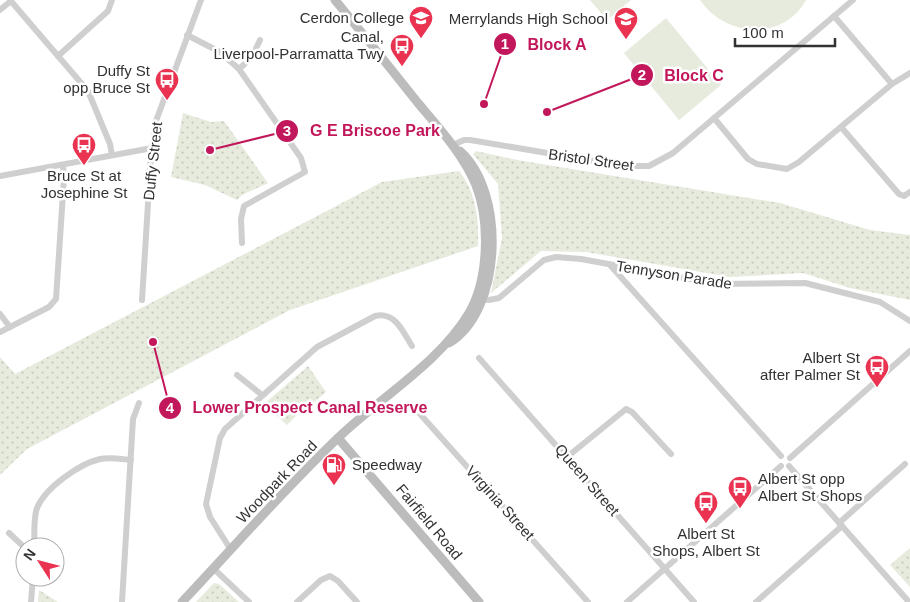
<svg xmlns="http://www.w3.org/2000/svg" width="910" height="602" viewBox="0 0 910 602" font-family="Helvetica,sans-serif">
  <style>
    .grass { fill: url(#grass-dots) }
    .garden { fill: #e6ebdd }
    .lines { fill: none; stroke-linecap: round; stroke-linejoin: round }
    .minor { stroke: #cfcfcf; stroke-width: 6 }
    .secondary { stroke: #bcbcbc; stroke-width: 9 }
    .labels { text-anchor: middle; stroke-width: 5; stroke-linejoin: round; paint-order: stroke }
    .poi-label { font-size: 15px; fill: #323232; stroke: #fff; text-anchor: end }
    .street-label { font-size: 15px; fill: #323232; stroke: #fff }
    .leader { fill: none; stroke: #c2185b; stroke-width: 2 }
    .callout-dot { fill: #c2185b; stroke: #fff; stroke-width: 2 }
    .mark-label { font-size: 15px; text-anchor: middle; font-weight: bold; fill: #fff }
    .callout-label { font-size: 16px; text-anchor: middle; font-weight: bold; fill: #c2185b; stroke: #fff; stroke-width: 5; stroke-linejoin: round; paint-order: stroke }
  </style>
  <defs>
    <pattern id="grass-dots" width="8" height="8" patternUnits="userSpaceOnUse" patternTransform="scale(1.25)"><rect width="8" height="8" fill="#e6ebdd"/><path d="M2 2h.1M6 6h.1" fill="none" stroke="#c6cabe" stroke-width="1.8" stroke-linecap="round"/></pattern>
  </defs>
  <rect width="100%" height="100%" fill="#fff"/>
  <g class="grass">
    <polygon points="183,113 211,122 224,121 268,183 242,195 237,200 205,185 171,177"/>
    <polygon points="476,151 517,160 780,203 870,230 910,235 910,300 850,288 803,273 730,277 586,252 541,251 491,293 502,238 498,184 473,154"/>
    <path d="M459 171C476 192 479 219 478 246L290 310 27 449 0 475V357L15 374 382 182Z"/>
    <polygon points="308,366 326,392 312,404 310,402 287,425 264,404"/>
    <polygon points="910,548 910,587 890,565"/>
    <polygon points="214,583 219,584 239,602 196,602"/>
    <polygon points="39,590 58,602 38,602"/>
  </g>
  <g class="garden">
    <polygon points="590,0 631,0 607,20"/>
    <path d="M700 0H806C783 42 725 37 700 0Z"/>
    <polygon points="666,18 721,85 679,120 624,53"/>
  </g>
  <g class="lines">
    <g class="minor">
      <polyline points="10,0 88,91 110,144 112,155"/>
      <polyline points="0,10 11,1"/>
      <polyline points="834,16 892,84"/>
      <polyline points="187,35 220,52 239,69 301,158 305,172 244,206 241,219 242,243"/>
      <polyline points="58,56 108,11 112,0"/>
      <polyline points="239,69 252,57 260,40"/>
      <polyline points="714,118 748,159 757,164 787,169 799,162 892,84 910,73"/>
      <polyline points="841,127 899,194 904,196 910,192"/>
      <polyline points="453,145 464,140 470,140 624,166 649,166 673,153 853,0"/>
      <polyline points="0,176 152,148"/>
      <polyline points="610,265 781,456"/>
      <polyline points="479,299 489,300 499,298 544,260 556,257 581,259 717,284 805,283 880,302 910,321"/>
      <polyline points="142,300 151,155 156,121 201,0"/>
      <polyline points="0,314 10,327"/>
      <polyline points="0,332 49,307 56,299 64,178 63,165"/>
      <polyline points="479,358 694,602"/>
      <polyline points="237,375 262,395"/>
      <polyline points="412,405 588,602"/>
      <polyline points="567,457 626,409 632,412 671,454"/>
      <polyline points="790,458 910,351"/>
      <polyline points="789,466 909,602"/>
      <polyline points="839,523 905,464"/>
      <polyline points="9,533 25,548"/>
      <path d="M34 547C35 535 33 519 37 508 45 488 79 464 100 459 110 457 121 459 131 460"/>
      <path d="M231 550 210 517 206 504 220 438 225 429 317 347 375 316C395 311 403 332 412 346"/>
      <polyline points="214,569 249,602"/>
      <polyline points="31,602 33,577"/>
      <polyline points="122,602 133,419 139,403"/>
      <polyline points="297,602 321,580 330,576 338,581 357,602"/>
      <polyline points="627,602 781,466"/>
      <polyline points="756,602 842,526"/>
    </g>
    <g class="secondary">
      <path d="M449 343C503 310 506 192 460 151"/>
      <polyline points="338,438 479,602"/>
      <path d="M182 602C234 547 285 488 340 436 381 397 440 362 469 313 489 279 490 221 476 185 463 154 439 128 418 103 390 68 363 34 335 0"/>
    </g>
  </g>
  <defs>
    <symbol id="school-pin" viewBox="-11 -11 22 30"><path d="M0 17L-7.5 6A9.5 9.5 0 1 1 7.5 6Z" fill="#e93351" stroke="#fff"/><path d="M0-5L7-2L0 1L-7-2ZM-4 1L0 2.5L4 1V4Q0 6-4 4Z" fill="#fff"/></symbol>
    <symbol id="bus-pin" viewBox="-11 -11 22 30"><path d="M0 17L-7.5 6A9.5 9.5 0 1 1 7.5 6Z" fill="#e93351" stroke="#fff"/><path d="M-5-6H5V4H4V6H2V4H-2V6H-4V4H-5ZM-3.5-4V0h7V-4ZM-3.5 1.2v1.5H-2V1.2ZM2 1.2v1.5H3.5V1.2Z" fill="#fff"/></symbol>
    <symbol id="fuel-pin" viewBox="-11 -11 22 30"><path d="M0 17L-7.5 6A9.5 9.5 0 1 1 7.5 6Z" fill="#e93351" stroke="#fff"/><path d="M-5.5-6h7V0h2V4h1.3V-2.5L3-4.5l.8-.8L6-3V5H2.5V1h-1V6h-7ZM-4.2-4.7v3.2H.2V-4.7Z" fill="#fff"/></symbol>
  </defs>
  <g fill-rule="evenodd">
    <use href="#school-pin" x="407" y="4" width="28" height="38"/>
    <use href="#school-pin" x="612" y="5" width="28" height="38"/>
    <use href="#bus-pin" x="388" y="32" width="28" height="38"/>
    <use href="#bus-pin" x="153" y="66" width="28" height="38"/>
    <use href="#bus-pin" x="70" y="131" width="28" height="38"/>
    <use href="#bus-pin" x="863" y="353" width="28" height="38"/>
    <use href="#fuel-pin" x="320" y="451" width="28" height="38"/>
    <use href="#bus-pin" x="726" y="474" width="28" height="38"/>
    <use href="#bus-pin" x="692" y="489" width="28" height="38"/>
  </g>
  <g class="labels">
    <g class="poi-label">
      <text x="404" y="23">Cerdon College</text>
      <text x="608" y="24">Merrylands High School</text>
      <text x="384" y="42">Canal,<tspan x="384" dy="17">Liverpool-Parramatta Twy</tspan></text>
      <text x="150" y="76">Duffy St<tspan x="150" dy="17">opp Bruce St</tspan></text>
      <text x="84" y="181" text-anchor="middle">Bruce St at<tspan x="84" dy="17">Josephine St</tspan></text>
      <text x="860" y="363">Albert St<tspan x="860" dy="17">after Palmer St</tspan></text>
      <text x="352" y="470" text-anchor="start">Speedway</text>
      <text x="758" y="484" text-anchor="start">Albert St opp<tspan x="758" dy="17">Albert St Shops</tspan></text>
      <text x="706" y="539" text-anchor="middle">Albert St<tspan x="706" dy="17">Shops, Albert St</tspan></text>
    </g>
    <g class="street-label">
      <text transform="translate(591 160) rotate(8)" y="5">Bristol Street</text>
      <text transform="translate(153 161) rotate(-84)" y="5">Duffy Street</text>
      <text transform="translate(674 275) rotate(9)" y="5">Tennyson Parade</text>
      <text transform="translate(587 480) rotate(49)" y="5">Queen Street</text>
      <text transform="translate(277 482) rotate(-46)" y="5">Woodpark Road</text>
      <text transform="translate(500 503) rotate(48)" y="5">Virginia Street</text>
      <text transform="translate(429 522) rotate(50)" y="5">Fairfield Road</text>
    </g>
  </g>
  <path class="leader" d="M484 104L505 44M547 112L642 75M210 150L287 131M153 342L170 408"/>
  <g class="callout-dot">
    <circle cx="484" cy="104" r="5"/>
    <circle cx="547" cy="112" r="5"/>
    <circle cx="210" cy="150" r="5"/>
    <circle cx="153" cy="342" r="5"/>
    <circle cx="505" cy="44" r="12"/>
    <circle cx="642" cy="75" r="12"/>
    <circle cx="287" cy="131" r="12"/>
    <circle cx="170" cy="408" r="12"/>
  </g>
  <g class="mark-label">
    <text x="505" y="49">1</text>
    <text x="642" y="80">2</text>
    <text x="287" y="136">3</text>
    <text x="170" y="413">4</text>
  </g>
  <g class="callout-label">
    <text x="557" y="50">Block A</text>
    <text x="694" y="81">Block C</text>
    <text x="375" y="136">G E Briscoe Park</text>
    <text x="310" y="413">Lower Prospect Canal Reserve</text>
  </g>
  <g transform="translate(40 562) rotate(306)"><circle r="24" fill="#ffffff" stroke="#adadad"/>
  <path d="M0-4L9 19L0 12L-9 19Z" fill="#e93351"/>
  <text y="-8" font-size="14" font-weight="bold" text-anchor="middle" fill="#323232">N</text>
  </g>
  <path d="M735 38v8h100v-8" fill="none" stroke="#323232" stroke-width="2.5"/>
  <text x="742" y="38" font-size="15" fill="#323232" stroke="#ffffff" stroke-width="4" paint-order="stroke">100 m</text>
</svg>
